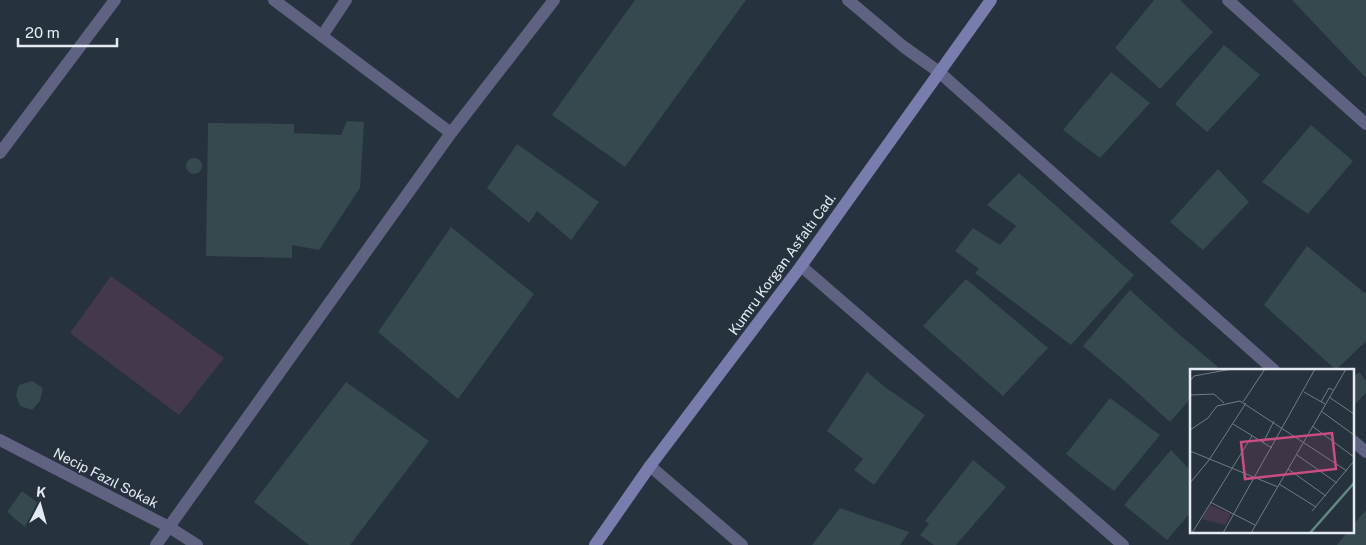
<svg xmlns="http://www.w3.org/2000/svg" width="1366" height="545" viewBox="0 0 1366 545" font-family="'Public Sans',sans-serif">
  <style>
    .green { fill: #44384d }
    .building { fill: #36494e }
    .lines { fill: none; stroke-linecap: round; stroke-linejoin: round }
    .minor { stroke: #5f6280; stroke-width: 12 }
    .secondary { stroke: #797dad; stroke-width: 12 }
    .labels { text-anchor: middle; stroke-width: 4; stroke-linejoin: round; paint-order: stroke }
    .street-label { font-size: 14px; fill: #e4ebf3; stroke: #26323d }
    .inset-river { fill: none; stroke: #608983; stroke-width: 2.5 }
    .inset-road { fill: none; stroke: #727c86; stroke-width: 1 }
    .view { fill: #ca4d81; fill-opacity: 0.15; stroke: #ca4d81; stroke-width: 2.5 }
    .inset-edge { fill: none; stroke: #e4ebf3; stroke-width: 2.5 }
  </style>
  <rect width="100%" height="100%" fill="#26323d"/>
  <polygon class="green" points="111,276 224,358 179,415 70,333"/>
  <g class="building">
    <polygon points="635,0 746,0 625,167 552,115"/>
    <polygon points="1154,0 1180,0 1213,32 1160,89 1115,48"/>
    <polygon points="1292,0 1366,0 1366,78"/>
    <polygon points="1224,45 1260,75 1207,132 1175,104"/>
    <polygon points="1111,72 1150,103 1100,158 1063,130"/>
    <polygon points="347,121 364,122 360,188 319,250 292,245 292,258 206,256 208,123 294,124 294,133 341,135"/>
    <polygon points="1311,125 1353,161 1308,214 1262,182"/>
    <polygon points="517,144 599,202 571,240 537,211 529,223 487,188"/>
    <circle cx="194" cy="166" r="8"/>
    <polygon points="1218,169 1249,202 1203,250 1170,222"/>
    <polygon points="1019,173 1134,275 1071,345 975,273 979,269 955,251 973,228 1000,245 1016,226 987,205"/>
    <polygon points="451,227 534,294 458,399 378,332"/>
    <polygon points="1307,246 1366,294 1366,341 1336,370 1264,305"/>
    <polygon points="966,279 1048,348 1003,396 923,326"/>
    <polygon points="1130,290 1174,330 1218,367 1215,370 1191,370 1191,398 1170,422 1127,383 1083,346"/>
    <polygon points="867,372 885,387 925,415 874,485 854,470 863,459 827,431"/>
    <polygon points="1359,372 1366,381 1366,393 1352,407 1352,379"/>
    <polygon points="32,381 43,388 40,401 32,410 20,406 16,395 19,385"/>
    <polygon points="346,382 429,441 350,545 309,545 254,502"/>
    <polygon points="1110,398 1160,435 1114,491 1066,454"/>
    <polygon points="1171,450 1191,471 1191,512 1167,540 1124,505"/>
    <polygon points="973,460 1006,487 956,545 934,545 920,535 929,524 925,521"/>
    <polygon points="22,491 42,506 26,528 7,512"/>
    <polygon points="840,508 909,532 900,545 812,545"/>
    <polygon points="1366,510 1366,545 1337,545 1348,531 1352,531 1352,526"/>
  </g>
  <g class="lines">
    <g class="minor">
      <polyline points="274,0 451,133"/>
      <polyline points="848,0 904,47 939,72 1274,370"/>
      <polyline points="1228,0 1366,124"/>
      <polyline points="322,36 346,0"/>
      <polyline points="0,153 115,0"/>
      <polyline points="801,266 1123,545"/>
      <polyline points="0,440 169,527 197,545"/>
      <polyline points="1352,440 1366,452"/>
      <polyline points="650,466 742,545"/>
      <polyline points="156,545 451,133 554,0"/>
    </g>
    <polyline class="secondary" points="595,545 650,466 801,266 991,0"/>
  </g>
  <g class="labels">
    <g class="street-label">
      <text transform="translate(782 264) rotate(-54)" y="5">Kumru Korgan Asfaltı Cad.</text>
      <text transform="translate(106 478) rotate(27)" y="5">Necip Fazıl Sokak</text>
    </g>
  </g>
  <g transform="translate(1190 369)">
    <rect width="164" height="164" fill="#26323d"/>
    <path d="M20 136 41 145 35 156 12 150Z" fill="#44384d"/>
    <path class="inset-river" d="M120 164 164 114"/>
    <path class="inset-road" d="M0 12 4 7 42 0M114 23 135 35M0 26 24 25 34 34M139 28 164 45M53 33 75 0M131 33 139 19 143 21M131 42 164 66M43 55 82 79M122 57 164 88M0 61 18 49 27 37 50 32 157 102M73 74 84 52M0 82 88 118M107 86 147 114M98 100 136 127M0 114 19 91 56 34M89 115 126 138M20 133 65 156M122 142 164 92M2 164 62 67M33 164 125 0M61 164 156 0"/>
    <path class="view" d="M142 64 146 100 55 110 51 73Z"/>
    <rect width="164" height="164" class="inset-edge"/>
  </g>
  <g transform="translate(40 505) rotate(6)" stroke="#26323d" stroke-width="4" paint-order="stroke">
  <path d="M0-4L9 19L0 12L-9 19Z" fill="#e4ebf3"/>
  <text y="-8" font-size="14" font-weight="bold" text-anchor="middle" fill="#e4ebf3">K</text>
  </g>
  <path d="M18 38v8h99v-8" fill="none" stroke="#e4ebf3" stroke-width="2.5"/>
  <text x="25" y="38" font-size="15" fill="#e4ebf3" stroke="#26323d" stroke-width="4" paint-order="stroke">20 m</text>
</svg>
